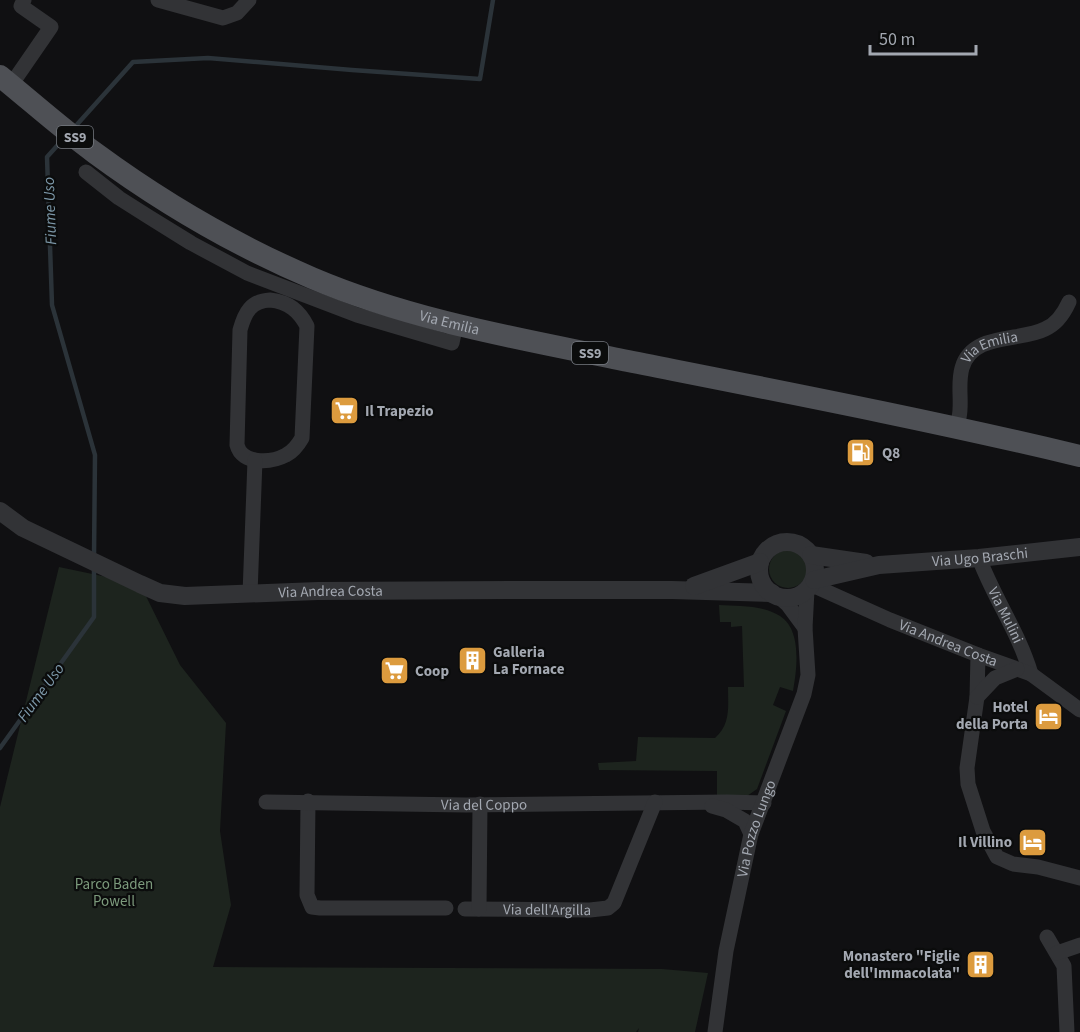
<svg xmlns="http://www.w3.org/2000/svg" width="1080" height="1032" viewBox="0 0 1080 1032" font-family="'Source Sans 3',sans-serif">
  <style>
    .green { fill: #1d241e }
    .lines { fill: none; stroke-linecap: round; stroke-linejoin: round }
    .stream { stroke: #2b3339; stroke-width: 4.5 }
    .minor { stroke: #323336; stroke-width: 15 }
    .tertiary { stroke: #323336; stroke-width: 18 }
    .primary { stroke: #4e5055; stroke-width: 22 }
    .labels { text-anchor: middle; stroke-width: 4.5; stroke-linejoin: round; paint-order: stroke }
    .shield { fill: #0b0c0c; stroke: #757980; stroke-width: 1.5 }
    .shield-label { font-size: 14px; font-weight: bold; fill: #a3a8b1 }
    .street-label { font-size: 15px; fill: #a3a8b1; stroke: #0b0c0c }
    .poi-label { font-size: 15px; font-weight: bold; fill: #a3a8b1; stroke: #0b0c0c; text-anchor: start }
    .park-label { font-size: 15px; fill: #7c9a7c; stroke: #0b0c0c }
    .water-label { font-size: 16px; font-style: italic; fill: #7d98a9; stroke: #0b0c0c }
  </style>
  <rect width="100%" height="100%" fill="#101012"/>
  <g class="green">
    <circle cx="788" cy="569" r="19"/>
    <polygon points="59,567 140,584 180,665 226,723 220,831 231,905 213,967 662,969 708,973 695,1032 638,1032 639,1028 636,1032 0,1032 0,807"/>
    <path d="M719 605C738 606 763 605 780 616 802 630 797 669 793 691L780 687 773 705 786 711 757 789 747 796 717 797V771L599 770 598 763 636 761 638 737 715 738C731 724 728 706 728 687H744L742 626 731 627V622H720Z"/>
  </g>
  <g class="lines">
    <g class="stream">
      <polyline points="73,129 133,62 208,58 352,70 480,79 493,0"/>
      <polyline points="65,137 47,157 52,305 95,455 94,557"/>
      <polyline points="0,748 94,617 94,568"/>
    </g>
    <g class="minor">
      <polyline points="158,0 223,18 237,13 249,0"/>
      <polyline points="11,85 51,27 21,6 24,0"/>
      <polyline points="86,172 119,198 149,217 191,243 247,273 357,315 452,343 456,324"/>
      <path d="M270 300C289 302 299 311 307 326L302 438C298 445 294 451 286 455 271 463 242 465 237 445L240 330C245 312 251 301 270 300Z"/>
      <path id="s1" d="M957 428C958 422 960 415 960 409 961 396 958 382 962 368 972 332 1020 342 1045 329 1057 324 1064 313 1069 302"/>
      <path id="s2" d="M979 558C994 598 1019 633 1031 674"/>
      <path id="s3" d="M812 585 890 620 978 655 1031 674 1080 710"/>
      <polyline points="250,594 255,460"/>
      <polyline points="779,597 788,605 805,628"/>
      <polyline points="978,655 977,697 967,768 968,784 983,831 997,857 1013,864 1038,867 1080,878"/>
      <polyline points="977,697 995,678 1017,669"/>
      <polyline points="308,801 307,895 312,907 320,908 446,908"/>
      <path id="s4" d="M266 802 466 805 727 802 764 803"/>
      <polyline points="712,806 726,810 745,821 751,834"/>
      <path id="s5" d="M465 909 590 910 608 908 614 903 655 802"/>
      <polyline points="479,909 480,804"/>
      <polyline points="1047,937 1064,966 1067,1032"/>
      <polyline points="1057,953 1080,945"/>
      <path id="s6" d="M715 1032 726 951 751 834 804 694 808 675 805 628 807 590"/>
    </g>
    <g class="tertiary">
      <path id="s7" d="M0 511 23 528 140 584 160 593 185 596 318 591 510 590H672L772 593"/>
      <circle cx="787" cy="570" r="28"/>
      <polyline points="811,555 866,563"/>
      <path id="s8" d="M814 580 879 565 979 558 1080 547"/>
      <polyline points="694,586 760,562"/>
    </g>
    <path class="primary" id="s9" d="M0 76C32 102 62 129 95 153 163 203 235 245 312 278 413 321 522 339 628 361 779 391 930 420 1080 456"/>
  </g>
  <defs>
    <symbol id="supermarket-square" viewBox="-11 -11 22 22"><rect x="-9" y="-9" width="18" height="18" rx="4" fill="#dc9b3e" stroke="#0b0c0c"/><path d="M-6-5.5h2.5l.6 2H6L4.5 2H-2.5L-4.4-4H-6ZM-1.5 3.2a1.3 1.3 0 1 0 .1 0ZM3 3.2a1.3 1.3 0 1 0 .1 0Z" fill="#fff"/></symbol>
    <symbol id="fuel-square" viewBox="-11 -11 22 22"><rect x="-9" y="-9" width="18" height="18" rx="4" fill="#dc9b3e" stroke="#0b0c0c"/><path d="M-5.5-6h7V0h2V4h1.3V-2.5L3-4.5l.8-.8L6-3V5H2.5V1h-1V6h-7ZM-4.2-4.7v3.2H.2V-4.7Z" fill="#fff"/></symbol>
    <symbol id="building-square" viewBox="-11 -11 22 22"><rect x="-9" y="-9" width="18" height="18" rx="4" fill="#dc9b3e" stroke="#0b0c0c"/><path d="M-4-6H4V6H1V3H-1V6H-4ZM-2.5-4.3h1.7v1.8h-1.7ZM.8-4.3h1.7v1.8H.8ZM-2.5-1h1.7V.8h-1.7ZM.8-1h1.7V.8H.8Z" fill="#fff"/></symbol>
    <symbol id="hotel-square" viewBox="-11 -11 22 22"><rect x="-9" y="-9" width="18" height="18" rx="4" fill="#dc9b3e" stroke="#0b0c0c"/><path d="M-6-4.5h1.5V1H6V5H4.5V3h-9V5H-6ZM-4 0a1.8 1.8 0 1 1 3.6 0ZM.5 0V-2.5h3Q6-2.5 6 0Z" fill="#fff"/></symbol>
  </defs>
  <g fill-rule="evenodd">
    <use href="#supermarket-square" x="328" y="394" width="33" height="33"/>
    <use href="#fuel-square" x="844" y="436" width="33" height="33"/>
    <use href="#building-square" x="456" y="644" width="33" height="33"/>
    <use href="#supermarket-square" x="378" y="654" width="33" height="33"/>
    <use href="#hotel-square" x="1032" y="700" width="33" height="33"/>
    <use href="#hotel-square" x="1016" y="826" width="33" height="33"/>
    <use href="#building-square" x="964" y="948" width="33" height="33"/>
  </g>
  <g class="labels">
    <g class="shield">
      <rect x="57" y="126" width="36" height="22" rx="4.5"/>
      <rect x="572" y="342" width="36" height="22" rx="4.5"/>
    </g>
    <g class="shield-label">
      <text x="75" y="142">SS9</text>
      <text x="590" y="358">SS9</text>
    </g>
    <g class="street-label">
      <text dy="5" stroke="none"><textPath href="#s9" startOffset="518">Via Emilia</textPath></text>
      <text dy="5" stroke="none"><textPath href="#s1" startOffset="98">Via Emilia</textPath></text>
      <text dy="5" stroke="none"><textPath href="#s8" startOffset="168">Via Ugo Braschi</textPath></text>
      <text dy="5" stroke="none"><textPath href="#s7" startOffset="351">Via Andrea Costa</textPath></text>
      <text dy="5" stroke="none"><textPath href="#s2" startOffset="63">Via Mulini</textPath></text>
      <text dy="5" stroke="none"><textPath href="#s3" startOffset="148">Via Andrea Costa</textPath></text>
      <text dy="5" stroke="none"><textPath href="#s4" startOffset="218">Via del Coppo</textPath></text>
      <text dy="5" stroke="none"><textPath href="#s6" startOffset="208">Via Pozzo Lungo</textPath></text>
      <text dy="5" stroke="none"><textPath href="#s5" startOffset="82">Via dell'Argilla</textPath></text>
    </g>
    <g class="poi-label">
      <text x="365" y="416">Il Trapezio</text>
      <text x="882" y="458">Q8</text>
      <text x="493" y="657">Galleria<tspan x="493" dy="17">La Fornace</tspan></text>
      <text x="415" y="676">Coop</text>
      <text x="1028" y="712" text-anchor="end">Hotel<tspan x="1028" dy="17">della Porta</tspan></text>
      <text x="1012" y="847" text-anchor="end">Il Villino</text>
      <text x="960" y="961" text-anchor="end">Monastero "Figlie<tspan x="960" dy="17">dell'Immacolata"</tspan></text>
    </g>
    <g class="park-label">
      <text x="114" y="889">Parco Baden<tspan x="114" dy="17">Powell</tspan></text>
    </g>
    <g class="water-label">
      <text transform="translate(49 211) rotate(-92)" y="6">Fiume Uso</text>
      <text transform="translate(40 692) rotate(-54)" y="6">Fiume Uso</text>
    </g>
  </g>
  <path d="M870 45v9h106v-9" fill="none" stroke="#a3a8b1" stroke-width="3"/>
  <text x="879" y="45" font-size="18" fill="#a3a8b1" stroke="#0b0c0c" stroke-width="4.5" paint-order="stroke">50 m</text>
</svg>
